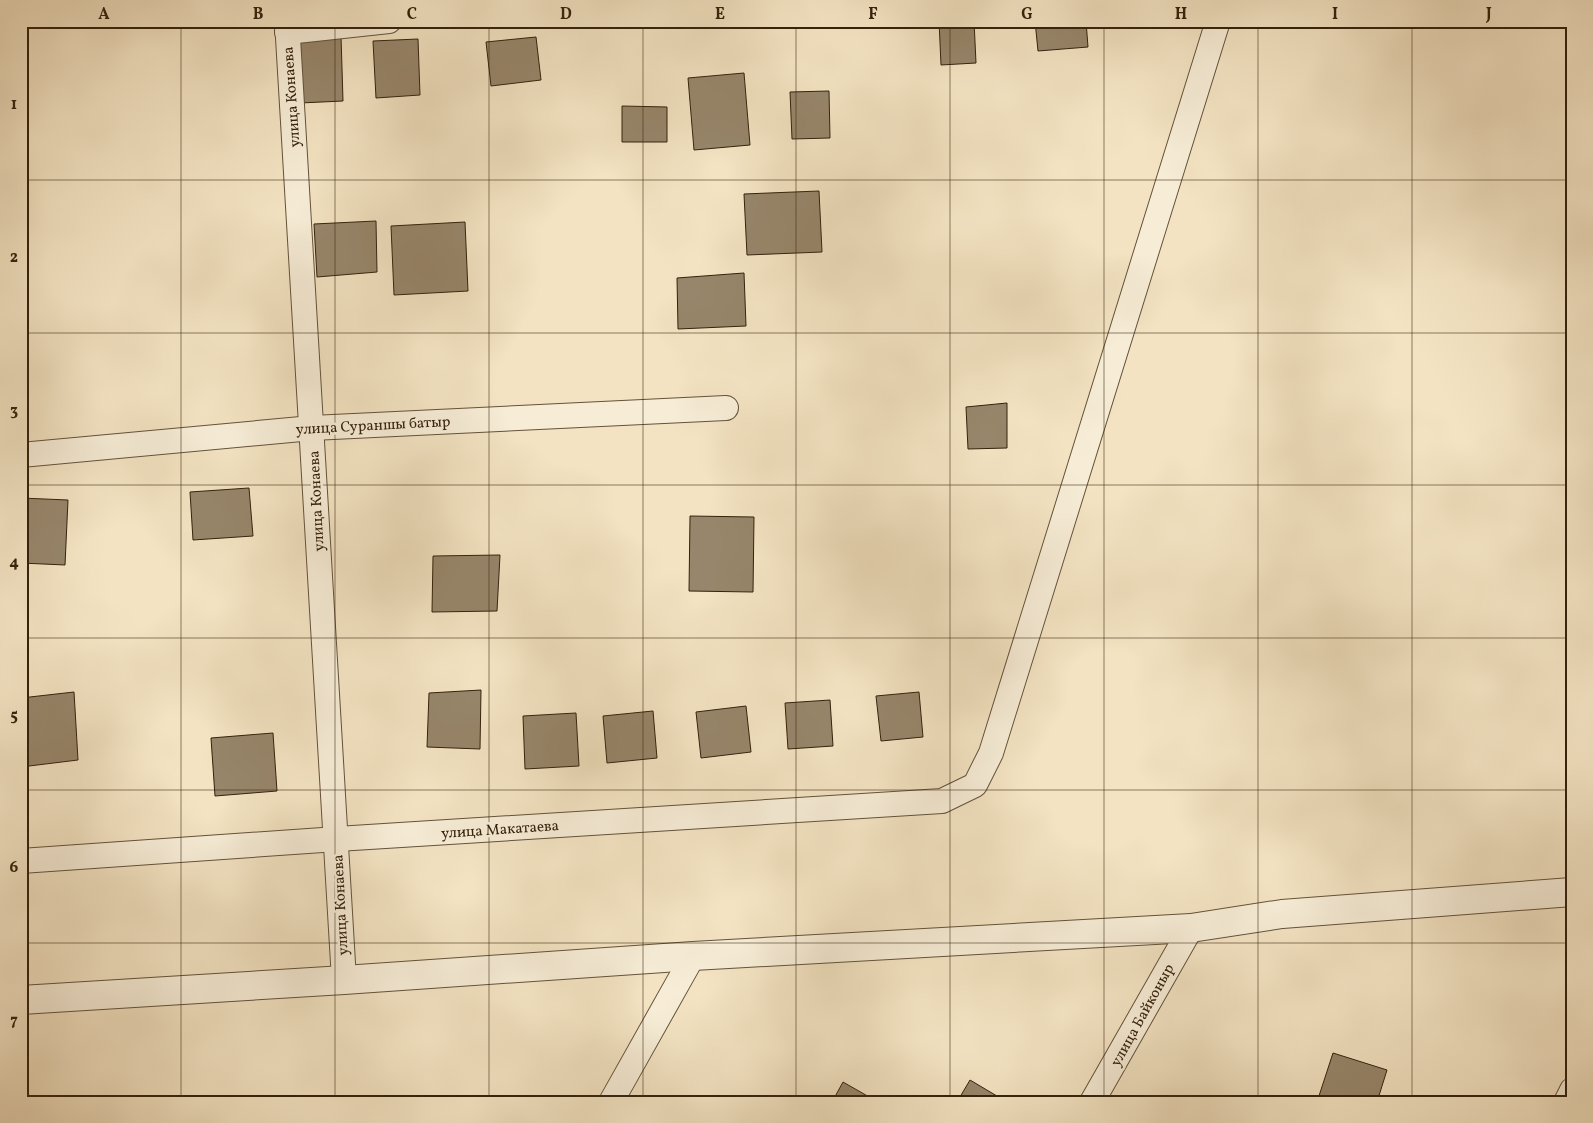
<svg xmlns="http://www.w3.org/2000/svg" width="1593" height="1123" viewBox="0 0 1593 1123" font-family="Vollkorn,serif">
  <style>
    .building { fill: #97866b; stroke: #34210c }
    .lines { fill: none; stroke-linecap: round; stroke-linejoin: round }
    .minor-casing { stroke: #64523a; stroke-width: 26 }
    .tertiary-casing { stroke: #64523a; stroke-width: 30 }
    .minor { stroke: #f7edd7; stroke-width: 24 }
    .tertiary { stroke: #f7edd7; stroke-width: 28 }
    .grid { fill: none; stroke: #34210c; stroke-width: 1; stroke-opacity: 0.55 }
    .labels { text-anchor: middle; stroke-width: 5; stroke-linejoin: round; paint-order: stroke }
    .street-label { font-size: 15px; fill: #34210c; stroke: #f7edd7 }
    .neatline { fill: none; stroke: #34210c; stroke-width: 2 }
    .grid-label { font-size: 16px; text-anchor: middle; font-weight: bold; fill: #34210c }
  </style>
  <rect width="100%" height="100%" fill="#f3e3c2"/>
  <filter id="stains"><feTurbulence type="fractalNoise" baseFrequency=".004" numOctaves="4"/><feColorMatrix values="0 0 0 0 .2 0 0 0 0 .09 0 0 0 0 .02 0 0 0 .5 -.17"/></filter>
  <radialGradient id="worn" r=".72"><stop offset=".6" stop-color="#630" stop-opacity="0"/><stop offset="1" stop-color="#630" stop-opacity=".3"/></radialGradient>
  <g class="building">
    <polygon points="939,21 974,21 976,63 941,65"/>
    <polygon points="1035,21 1086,21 1088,47 1038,51"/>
    <polygon points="341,36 343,101 300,103 297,39"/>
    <polygon points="536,37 541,80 491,86 486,42"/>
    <polygon points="418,39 420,95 376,98 373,41"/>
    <polygon points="744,73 750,145 694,150 688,78"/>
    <polygon points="829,91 830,138 792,139 790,92"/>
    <polygon points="622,106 667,107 667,142 622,142"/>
    <polygon points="819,191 822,252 747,255 744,194"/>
    <polygon points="376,221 377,272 317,277 314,224"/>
    <polygon points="465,222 468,291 394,295 391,226"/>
    <polygon points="744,273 746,326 678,329 677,278"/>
    <polygon points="1007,403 1007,448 968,449 966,407"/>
    <polygon points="249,488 253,536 193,540 190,492"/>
    <polygon points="21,498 68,500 65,565 21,563"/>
    <polygon points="690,516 754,517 753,592 689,591"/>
    <polygon points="500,555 497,611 432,612 433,556"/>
    <polygon points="481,690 480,749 427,747 429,693"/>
    <polygon points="74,692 78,760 21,767 21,698"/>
    <polygon points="919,692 923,737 881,741 876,696"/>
    <polygon points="830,700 833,746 788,749 785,703"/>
    <polygon points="746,706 751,752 701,758 696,712"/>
    <polygon points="653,711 657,758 607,763 603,716"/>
    <polygon points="576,713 579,766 525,769 523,716"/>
    <polygon points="273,733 277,791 215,796 211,738"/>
    <polygon points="1333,1053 1387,1070 1377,1102 1317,1102"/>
    <polygon points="970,1080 1007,1102 957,1102"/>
    <polygon points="843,1082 878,1102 832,1102"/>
  </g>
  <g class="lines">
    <defs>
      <g id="minor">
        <polyline points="287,21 344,980"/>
        <polyline points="287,32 389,21"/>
        <polyline points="21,455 312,428 726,408"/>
        <polyline points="21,861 337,839 942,801 975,785 991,753 1218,21"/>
        <polyline points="611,1102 693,956"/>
        <polyline points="1092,1102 1191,928"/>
        <polyline points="1566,1102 1572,1090"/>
      </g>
      <polyline id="tertiary" points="21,1000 344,980 693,956 1191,928 1282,914 1572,892"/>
    </defs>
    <use href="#minor" class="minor-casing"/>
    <use href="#tertiary" class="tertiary-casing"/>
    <use href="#minor" class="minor"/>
    <use href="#tertiary" class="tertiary"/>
  </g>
  <path class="grid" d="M181 21V1102M335 21V1102M489 21V1102M643 21V1102M796 21V1102M950 21V1102M1104 21V1102M1258 21V1102M1412 21V1102M21 180H1572M21 333H1572M21 485H1572M21 638H1572M21 790H1572M21 943H1572"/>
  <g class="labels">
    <g class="street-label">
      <text transform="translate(291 97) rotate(-94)" y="5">улица Конаева</text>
      <text transform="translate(373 425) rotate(-3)" y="5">улица Сураншы батыр</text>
      <text transform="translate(316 501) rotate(-93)" y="5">улица Конаева</text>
      <text transform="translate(500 829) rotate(-4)" y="5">улица Макатаева</text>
      <text transform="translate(340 905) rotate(-93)" y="5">улица Конаева</text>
      <text transform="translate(1142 1015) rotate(-61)" y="5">улица Байконыр</text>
    </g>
  </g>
  <rect width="1593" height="1123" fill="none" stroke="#f3e3c2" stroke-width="55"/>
  <rect x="28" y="28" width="1538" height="1068" class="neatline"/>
  <g class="grid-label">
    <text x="104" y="19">A</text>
    <text x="258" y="19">B</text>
    <text x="412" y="19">C</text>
    <text x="566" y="19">D</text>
    <text x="720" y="19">E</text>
    <text x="873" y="19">F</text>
    <text x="1027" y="19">G</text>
    <text x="1181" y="19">H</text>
    <text x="1335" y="19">I</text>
    <text x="1489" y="19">J</text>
    <text x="14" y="109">1</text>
    <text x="14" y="262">2</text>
    <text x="14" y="415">3</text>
    <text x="14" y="567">4</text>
    <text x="14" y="720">5</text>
    <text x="14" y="872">6</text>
    <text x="14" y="1025">7</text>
  </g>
  <rect width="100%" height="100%" filter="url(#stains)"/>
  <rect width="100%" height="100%" fill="url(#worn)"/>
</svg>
